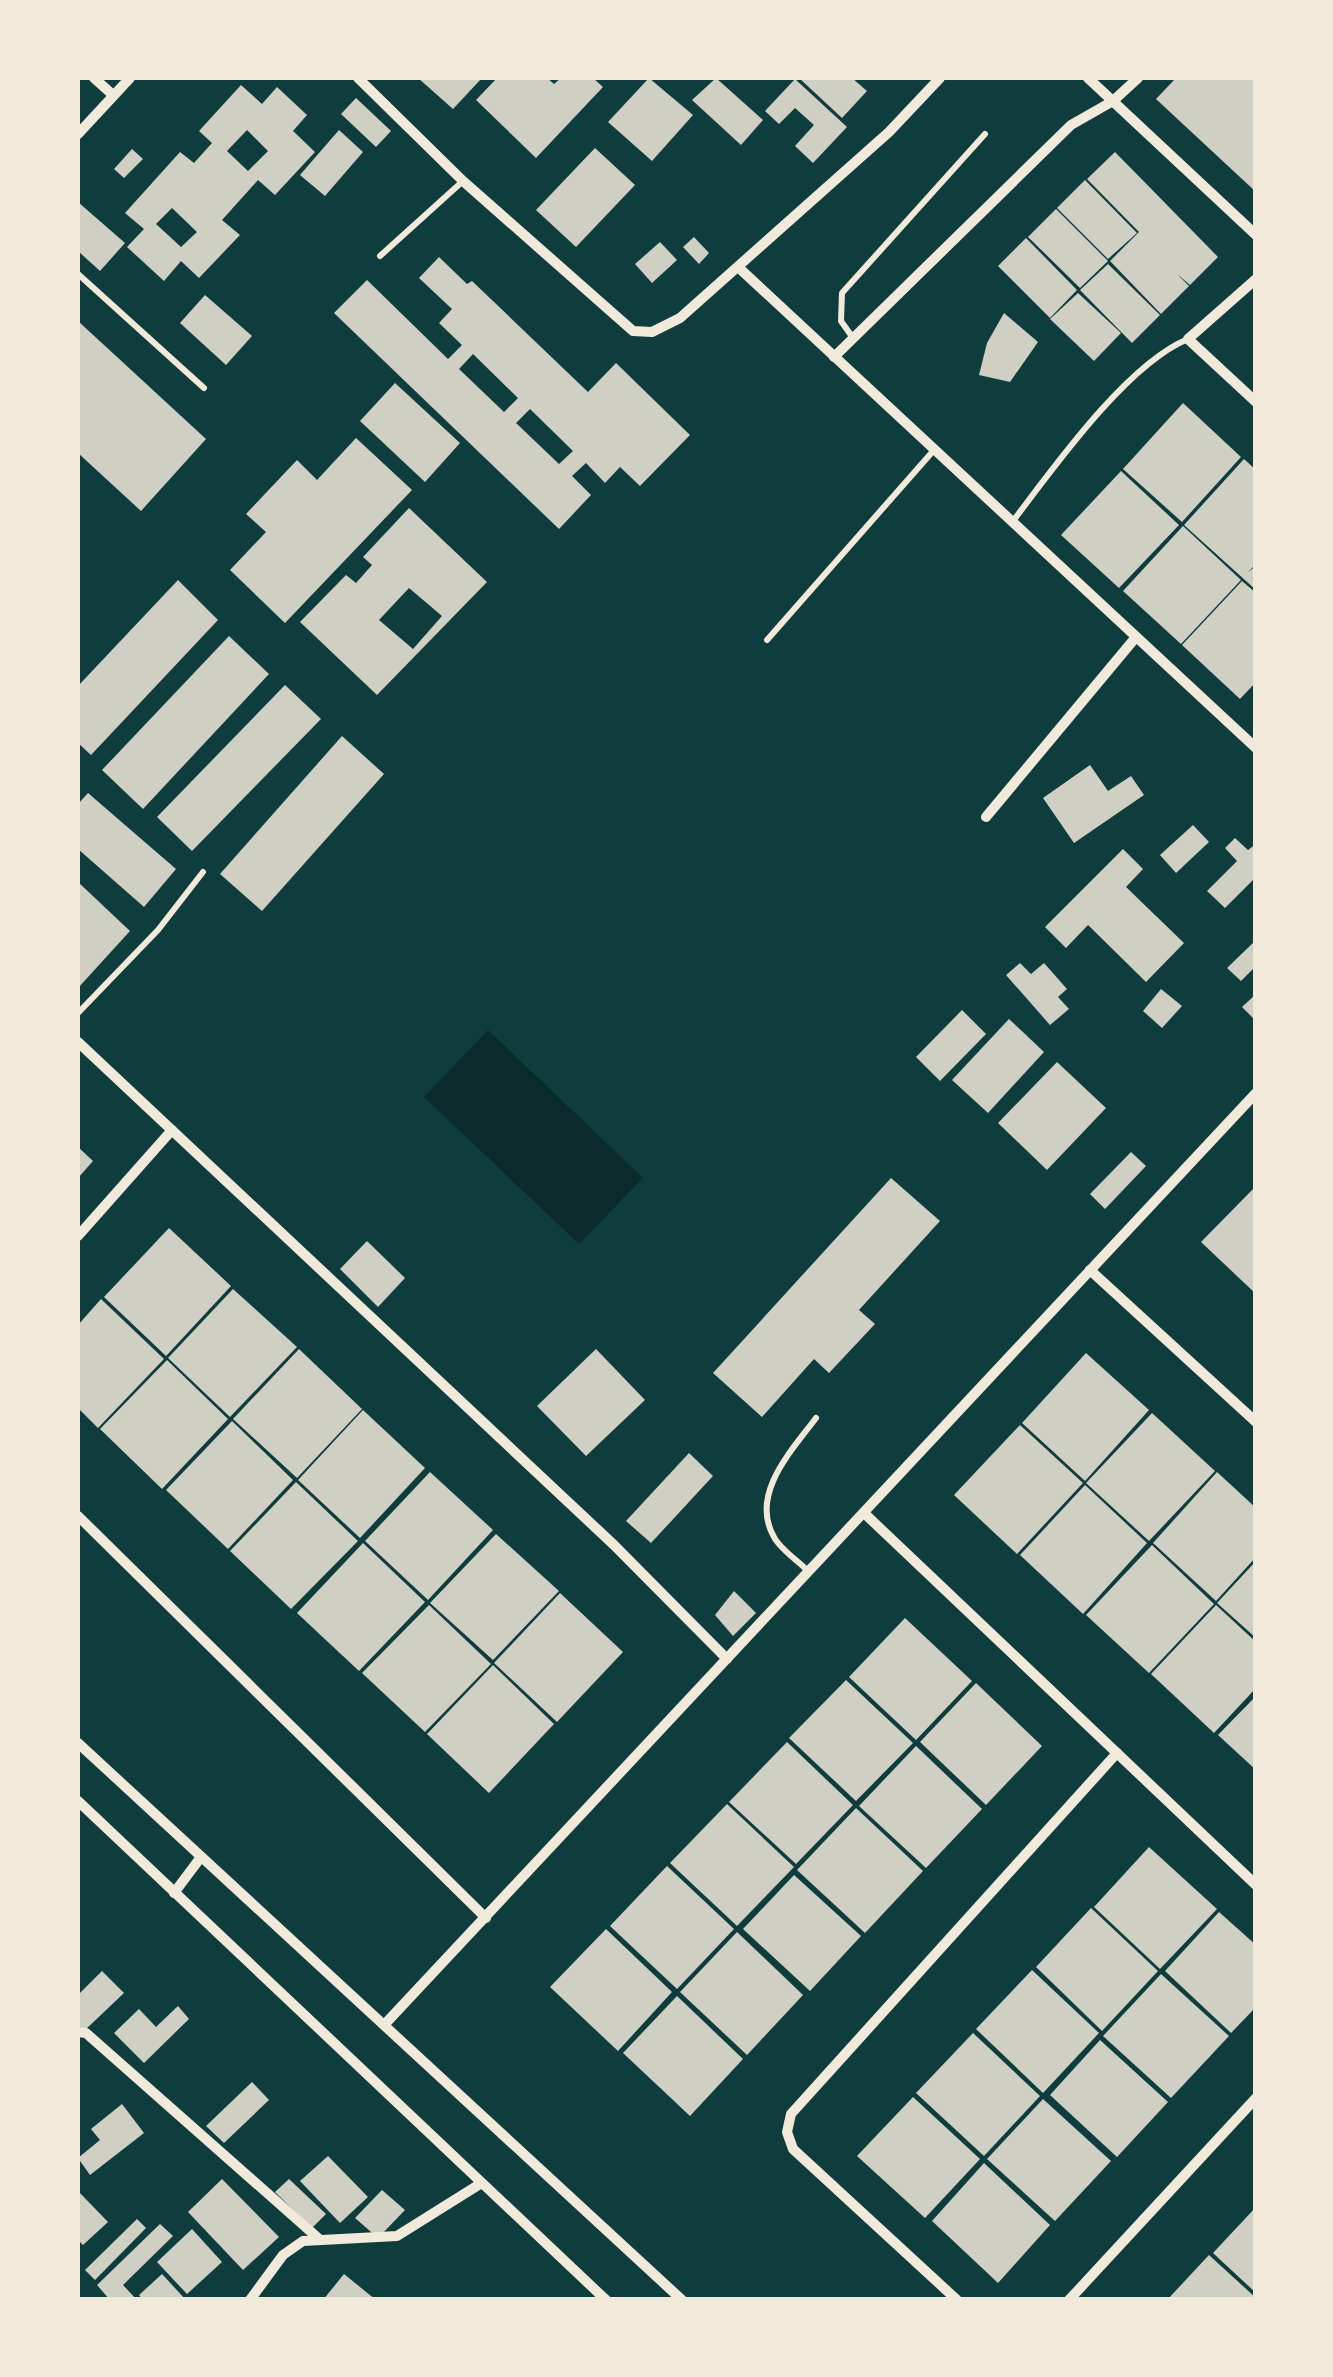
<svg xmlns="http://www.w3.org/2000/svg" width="1333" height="2377" viewBox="0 0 1333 2377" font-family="Quicksand,sans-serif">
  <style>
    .water { fill: #0a2a2b }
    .building { fill: #cfcfc3; fill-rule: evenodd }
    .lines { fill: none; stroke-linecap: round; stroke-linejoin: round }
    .service { stroke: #f1e9da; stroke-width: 6 }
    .minor { stroke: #f1e9da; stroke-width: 10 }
  </style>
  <rect width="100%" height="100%" fill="#0f3d3e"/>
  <polygon class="water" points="488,1030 643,1178 579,1244 424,1097"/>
  <g class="building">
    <polygon points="418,78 482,78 453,109"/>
    <polygon points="497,78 547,78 554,84 561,78 593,78 603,87 536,158 476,100"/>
    <polygon points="649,78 693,115 652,161 608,122"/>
    <polygon points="716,78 763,120 741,145 692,100"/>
    <polygon points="799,78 852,78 867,91 842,118"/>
    <polygon points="1176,78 1256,78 1256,192 1156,99"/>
    <polygon points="795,79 847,127 813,163 795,146 814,125 795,108 779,124 765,111"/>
    <path d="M241 85 262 104 277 87 307 115 293 131 315 152 275 195 258 180 222 220 240 235 199 278 181 261 164 281 127 247 144 229 125 213 180 152 194 163 212 143 199 131ZM247 130 268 151 248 171 227 151ZM172 208 197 232 181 247 156 224Z"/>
    <polygon points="356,98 391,131 376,147 341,114"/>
    <polygon points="339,130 363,152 325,196 300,175"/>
    <polygon points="595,148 635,185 576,247 536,210"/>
    <polygon points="132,149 143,159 124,178 114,169"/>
    <polygon points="1115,152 1218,257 1190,285 1177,274 1189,286 1161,314 1110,261 1139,232 1087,179"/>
    <polygon points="1085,180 1137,233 1108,259 1057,208"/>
    <polygon points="78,202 125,243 100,271 78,251"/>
    <polygon points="1056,209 1108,261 1080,288 1028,237"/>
    <polygon points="694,237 709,253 699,264 683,247"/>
    <polygon points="1026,238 1077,290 1050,318 998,266"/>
    <polygon points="660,242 677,260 652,283 635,264"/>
    <path d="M439 257 467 284 472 281 588 392 616 363 690 435 640 486 620 467 605 483 586 463 572 476 591 495 559 529 334 313 367 280 448 359 462 345 439 323 452 309 419 278ZM473 354 518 398 504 412 459 369ZM530 409 573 451 559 464 516 423Z"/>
    <polygon points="1108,264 1160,315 1132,343 1080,290"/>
    <polygon points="1078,293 1121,333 1094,361 1050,319"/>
    <polygon points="205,295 252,336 226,365 180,323"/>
    <polygon points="1004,313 1038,342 1010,382 979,375 987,343"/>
    <polygon points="78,321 206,439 141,511 78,453"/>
    <polygon points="395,383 460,443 425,482 360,421"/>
    <polygon points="1183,403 1241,457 1182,522 1123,469"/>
    <polygon points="356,438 412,490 285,623 230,570 266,532 246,514 297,460 317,480"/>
    <polygon points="1244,459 1256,470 1256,564 1248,572 1256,566 1256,590 1184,525"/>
    <polygon points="1121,471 1179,525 1119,588 1061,535"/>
    <path d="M409 508 487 582 377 695 300 622 346 575 356 583 372 565 363 557ZM409 588 442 616 413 649 379 620Z"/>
    <polygon points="1183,526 1241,580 1181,644 1123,591"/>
    <polygon points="178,580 218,620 91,755 78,743 78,686"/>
    <polygon points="1242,581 1256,593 1256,682 1240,699 1182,645"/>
    <polygon points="229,636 269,674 143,809 102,770"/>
    <polygon points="285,685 321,719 192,851 157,817"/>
    <polygon points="342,736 384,774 262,911 220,874"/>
    <polygon points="1090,765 1108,791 1131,776 1144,795 1074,843 1043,798"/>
    <polygon points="88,793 176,869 144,907 78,849 78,804"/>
    <polygon points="1193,825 1209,842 1176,873 1160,855"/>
    <polygon points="1235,838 1248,850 1256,844 1256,877 1225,908 1207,891 1237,861 1225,848"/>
    <polygon points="1123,849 1143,869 1126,887 1184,943 1146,982 1088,925 1066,948 1045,927"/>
    <polygon points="78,882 130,931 78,988"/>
    <polygon points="1256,940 1256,966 1241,981 1227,968"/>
    <polygon points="1020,963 1031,974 1044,963 1067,989 1058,997 1069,1009 1050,1025 1006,975"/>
    <polygon points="1161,989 1182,1006 1162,1028 1143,1011"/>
    <polygon points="1256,994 1256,1021 1242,1007"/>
    <polygon points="962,1010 986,1034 940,1081 916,1057"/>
    <polygon points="1009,1019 1044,1052 988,1113 952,1080"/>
    <polygon points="1057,1062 1106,1108 1047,1170 998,1123"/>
    <polygon points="78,1147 93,1161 78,1178"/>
    <polygon points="1131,1152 1146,1166 1105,1209 1090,1194"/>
    <polygon points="891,1178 940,1221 859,1310 875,1324 829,1373 814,1359 762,1417 713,1373"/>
    <polygon points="1256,1186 1256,1294 1201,1242"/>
    <polygon points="169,1228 231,1286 166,1356 104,1297"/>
    <polygon points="367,1241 405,1278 378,1307 340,1269"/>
    <polygon points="233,1289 297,1347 230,1417 168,1358"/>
    <polygon points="101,1299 164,1359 98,1428 78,1408 78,1325"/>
    <polygon points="299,1349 362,1409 297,1478 233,1419"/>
    <polygon points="596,1349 645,1400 586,1456 537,1406"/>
    <polygon points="1086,1353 1149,1410 1085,1481 1022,1423"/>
    <polygon points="167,1360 228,1419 162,1489 100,1429"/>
    <polygon points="363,1410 425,1468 360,1538 298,1480"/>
    <polygon points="1152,1413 1215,1471 1149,1541 1086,1483"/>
    <polygon points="232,1421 293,1480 228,1549 166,1490"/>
    <polygon points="1020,1425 1083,1483 1017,1554 954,1495"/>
    <polygon points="689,1453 713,1476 651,1543 626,1521"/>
    <polygon points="430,1472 493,1530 428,1600 365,1541"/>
    <polygon points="1217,1472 1256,1508 1256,1557 1216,1601 1153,1543"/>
    <polygon points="296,1482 358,1541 291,1609 230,1551"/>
    <polygon points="1085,1485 1147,1543 1083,1614 1020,1555"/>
    <polygon points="496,1534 559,1591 493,1660 430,1603"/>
    <polygon points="363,1543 425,1602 359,1671 297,1613"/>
    <polygon points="1152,1545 1214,1604 1149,1673 1086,1615"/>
    <polygon points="1256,1561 1256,1638 1217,1603"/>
    <polygon points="734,1591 756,1613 733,1636 715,1615"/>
    <polygon points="560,1593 623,1652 557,1722 494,1663"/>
    <polygon points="429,1605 491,1664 425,1732 362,1673"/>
    <polygon points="1216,1605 1256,1642 1256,1688 1214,1733 1151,1674"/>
    <polygon points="905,1618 972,1681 916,1740 849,1677"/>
    <polygon points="493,1665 554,1724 489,1793 427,1734"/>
    <polygon points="846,1680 913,1743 856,1801 789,1738"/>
    <polygon points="976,1683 1042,1746 986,1805 920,1742"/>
    <polygon points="1256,1696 1256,1770 1218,1735"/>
    <polygon points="787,1742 853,1805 796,1864 729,1802"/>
    <polygon points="916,1746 982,1809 926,1868 859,1806"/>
    <polygon points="727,1804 794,1867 737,1926 670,1863"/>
    <polygon points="856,1808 923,1871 865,1933 797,1870"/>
    <polygon points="1149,1847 1217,1909 1160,1969 1094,1907"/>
    <polygon points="667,1866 734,1929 677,1989 610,1926"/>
    <polygon points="794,1875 861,1936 810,1991 743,1929"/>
    <polygon points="1091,1908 1158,1971 1102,2031 1036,1967"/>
    <polygon points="1219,1912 1256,1945 1256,2007 1231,2033 1165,1971"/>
    <polygon points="606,1929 672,1992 618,2051 550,1987"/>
    <polygon points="737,1932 803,1995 747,2055 680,1992"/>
    <polygon points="1032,1970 1099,2033 1043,2093 976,2029"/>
    <polygon points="102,1971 124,1993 84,2031 78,2025 78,1995"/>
    <polygon points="1161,1974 1229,2036 1171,2098 1103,2036"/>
    <polygon points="677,1996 743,2059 690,2116 623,2053"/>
    <polygon points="178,2006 189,2019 144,2063 114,2033 139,2009 156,2027"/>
    <polygon points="973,2033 1040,2096 984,2156 916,2093"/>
    <polygon points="1100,2040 1168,2102 1117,2157 1050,2095"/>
    <polygon points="252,2082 269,2100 224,2143 206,2126"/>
    <polygon points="913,2097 980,2159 925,2218 857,2156"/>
    <polygon points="1043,2099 1111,2161 1055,2221 987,2159"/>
    <polygon points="122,2104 144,2133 90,2175 78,2158 100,2140 91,2129"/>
    <polygon points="328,2156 368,2197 340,2223 300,2181"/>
    <polygon points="984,2163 1050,2225 998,2283 932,2221"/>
    <polygon points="222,2179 279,2237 243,2270 188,2212"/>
    <polygon points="289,2179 326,2214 312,2228 275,2192"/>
    <polygon points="382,2190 405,2210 378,2238 355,2218"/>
    <polygon points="78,2191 108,2222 83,2245 78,2240"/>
    <polygon points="1256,2207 1256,2293 1213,2253"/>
    <polygon points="137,2219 146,2228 95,2280 85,2270"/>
    <polygon points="160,2224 173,2236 123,2285 137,2300 110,2300 97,2285"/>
    <polygon points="192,2229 222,2262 187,2294 157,2262"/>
    <polygon points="1209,2255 1256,2298 1256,2300 1167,2300"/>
    <polygon points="162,2274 186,2300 143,2300 139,2295"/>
    <polygon points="344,2274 376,2300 323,2300"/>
  </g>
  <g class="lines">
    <g class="service">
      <polyline points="380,256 463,181"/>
      <polyline points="78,274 204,388"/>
      <polyline points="853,338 841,321 842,293 985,134"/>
      <path d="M1013 521C1054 467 1127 364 1188 339"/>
      <polyline points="767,640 934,450"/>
      <polyline points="78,1013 158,930 203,872"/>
      <path d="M807 1570C797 1560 780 1549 774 1537 749 1494 793 1449 816 1418"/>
    </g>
    <g class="minor">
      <polyline points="94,78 113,95"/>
      <polyline points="358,78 463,181 633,331 652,332 680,318 889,132 940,78"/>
      <polyline points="1088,78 1256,235"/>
      <polyline points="78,134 130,78"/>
      <polyline points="738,267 1256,748"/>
      <polyline points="1256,279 1188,339 1256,402"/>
      <polyline points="834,357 1071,125 1113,101 1138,78"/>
      <polyline points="986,817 1136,637"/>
      <polyline points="78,1042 614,1545 727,1659"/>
      <polyline points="78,1236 172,1130"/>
      <polyline points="1090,1270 1256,1422"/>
      <polyline points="864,1513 1256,1885"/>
      <polyline points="78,1516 486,1918"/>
      <polyline points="78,1743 682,2300"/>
      <polyline points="78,1801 606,2300"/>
      <polyline points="174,1893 201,1857"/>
      <polyline points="385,2024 1256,1093"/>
      <polyline points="78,2032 86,2033 318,2238"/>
      <polyline points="250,2300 283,2255 303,2241 397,2236 480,2184"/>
      <polyline points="957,2300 793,2149 787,2132 791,2114 1117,1753"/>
      <polyline points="1069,2300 1256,2098"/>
    </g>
  </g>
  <rect width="1333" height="2377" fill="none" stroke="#f1e9da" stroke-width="160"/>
</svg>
